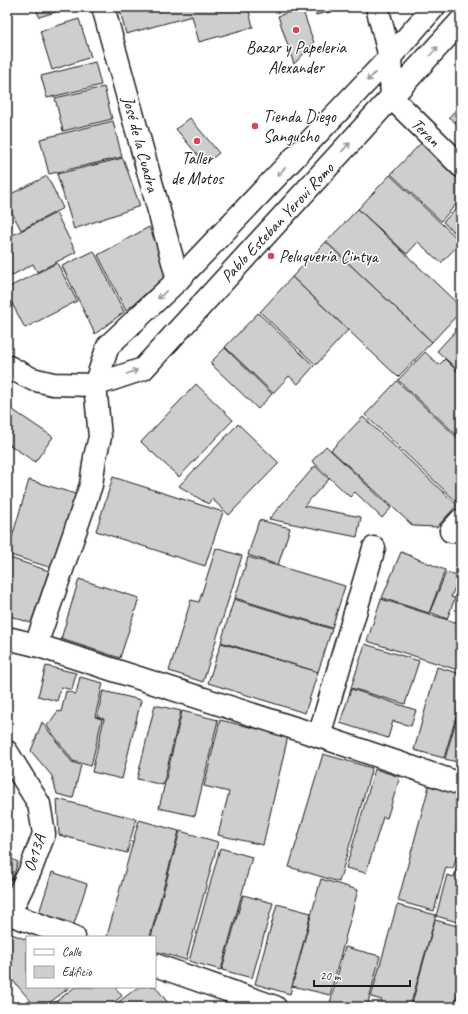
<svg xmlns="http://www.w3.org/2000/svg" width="468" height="1014" viewBox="0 0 468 1014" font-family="Caveat,sans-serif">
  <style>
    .building { fill: #cecece; stroke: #1c1c1c }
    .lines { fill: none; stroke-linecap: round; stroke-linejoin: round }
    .minor-casing { stroke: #1c1c1c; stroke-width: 25 }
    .secondary-casing { stroke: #1c1c1c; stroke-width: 25 }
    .minor { stroke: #fff; stroke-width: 22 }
    .secondary { stroke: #fff; stroke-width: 22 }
    .oneway { stroke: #999 }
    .poi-dot { fill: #d1495b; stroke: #fff; stroke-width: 1.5 }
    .labels { text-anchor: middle; stroke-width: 3; stroke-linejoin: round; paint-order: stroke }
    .poi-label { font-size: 17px; fill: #1c1c1c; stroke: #fff }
    .street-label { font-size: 17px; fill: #1c1c1c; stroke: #fff }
  </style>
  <rect width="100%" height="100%" fill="#fff"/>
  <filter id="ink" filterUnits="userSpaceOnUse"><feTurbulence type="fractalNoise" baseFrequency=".025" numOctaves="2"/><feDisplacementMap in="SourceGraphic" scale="8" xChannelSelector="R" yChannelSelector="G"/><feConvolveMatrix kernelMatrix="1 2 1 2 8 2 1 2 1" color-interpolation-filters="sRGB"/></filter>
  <g filter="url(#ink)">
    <g class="building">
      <polygon points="36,7 72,7 39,17"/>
      <polygon points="119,7 248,7 253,27 199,42 192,16 126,34"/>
      <polygon points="314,7 348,7 316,15"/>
      <polygon points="302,8 314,43 294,64 278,16"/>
      <polygon points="79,19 91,57 52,70 40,31"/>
      <polygon points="95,62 101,85 47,98 41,76"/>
      <polygon points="104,87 112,119 63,131 55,98"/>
      <polygon points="461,104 461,128 449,117"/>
      <polygon points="190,118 219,153 205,164 176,129"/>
      <polygon points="113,121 122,157 49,174 40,139"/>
      <polygon points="423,141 461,177 461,199 441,221 391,174"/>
      <polygon points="123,158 140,206 74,229 57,174"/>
      <polygon points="390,175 461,242 441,263 418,242 407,254 358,209"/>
      <polygon points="47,176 63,208 21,230 7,203 7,196"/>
      <polygon points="358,209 461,307 461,311 432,342 326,242"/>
      <polygon points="455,210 461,216 461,231 457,235 443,222"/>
      <polygon points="56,213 76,252 37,272 33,264 7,278 7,238"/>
      <polygon points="149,227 169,273 126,311 98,255"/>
      <polygon points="326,242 432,342 398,377 292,277"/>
      <polygon points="94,251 124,312 95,334 62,266"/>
      <polygon points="57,263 77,301 25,328 7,294 7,288"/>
      <polygon points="292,277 348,330 316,365 260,312"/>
      <polygon points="258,313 314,366 298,384 289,376 273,393 225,347"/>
      <polygon points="461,325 461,373 437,351"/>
      <polygon points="225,348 272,394 258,409 210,363"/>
      <polygon points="425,352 439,365 445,359 461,375 461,439 398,380"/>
      <polygon points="397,381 461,441 461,501 459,504 365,415"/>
      <polygon points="196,384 233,420 179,477 141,442"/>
      <polygon points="7,406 53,437 35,462 7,443"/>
      <polygon points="363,417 457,505 437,527 413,526 331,450"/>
      <polygon points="238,424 279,463 229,515 212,499 208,504 179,486"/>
      <polygon points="326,446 391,508 382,518 355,492 350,497 312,461"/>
      <polygon points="315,466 329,479 304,506 361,517 357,537 269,519"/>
      <polygon points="113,477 223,512 205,566 96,531"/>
      <polygon points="29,480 79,495 52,568 7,554"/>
      <polygon points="259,520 290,528 278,565 248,555"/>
      <polygon points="216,548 242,556 203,682 169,671 191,600 199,602"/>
      <polygon points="401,552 445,570 429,613 382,598"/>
      <polygon points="7,557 49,571 31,623 7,615"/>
      <polygon points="248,557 345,586 332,628 235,598"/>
      <polygon points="446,572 459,577 451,597 455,598 447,619 430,612"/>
      <polygon points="79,579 139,598 120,658 61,639"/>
      <polygon points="234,599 332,629 318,672 221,642"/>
      <polygon points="381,599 461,624 461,671 367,641"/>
      <polygon points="461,608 461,624 456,622"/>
      <polygon points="221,643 318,672 305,713 208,683"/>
      <polygon points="365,644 419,661 405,704 351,688"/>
      <polygon points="46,666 76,673 72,690 61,687 57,701 38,696"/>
      <polygon points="437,667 461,674 461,700 444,758 414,750"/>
      <polygon points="80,677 103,683 95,717 102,719 91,766 73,761 47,726 58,711 61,712 66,691 76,694"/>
      <polygon points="351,689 416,710 411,726 393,721 388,738 340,723"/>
      <polygon points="103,691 141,700 122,779 92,772 104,719 97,717"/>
      <polygon points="461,703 461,763 445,759"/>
      <polygon points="155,705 181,711 163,785 137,779"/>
      <polygon points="182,711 218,720 195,816 159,808"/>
      <polygon points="220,720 288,736 263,845 218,835 229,792 204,786"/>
      <polygon points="42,722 72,762 81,765 73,798 57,794 52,776 31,751"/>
      <polygon points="323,754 372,768 339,882 289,867"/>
      <polygon points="375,769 400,777 387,818 383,817 366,873 346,868"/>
      <polygon points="429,786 461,794 461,841 453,869 446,867 434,911 398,901"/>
      <polygon points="57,799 136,819 127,853 59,835"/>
      <polygon points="139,820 179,831 150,937 110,937 107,936"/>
      <polygon points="180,831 218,842 186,960 155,951 155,937 151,937"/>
      <polygon points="220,848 252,857 221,970 189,961"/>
      <polygon points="461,852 461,923 436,916 447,875 454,877"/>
      <polygon points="7,857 18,862 7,895"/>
      <polygon points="52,872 87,884 74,924 39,913"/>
      <polygon points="321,879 358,890 330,995 292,986"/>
      <polygon points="243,895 273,903 252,978 222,970"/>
      <polygon points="277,904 311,913 290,994 255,984"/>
      <polygon points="397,905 436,915 410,1007 380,1007 382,1000 371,997"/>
      <polygon points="435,920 461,927 461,983 454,1007 411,1007"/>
      <polygon points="12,934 27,940 27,987 70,987 44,1007 36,1007 7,974 7,946"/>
      <polygon points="345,947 380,956 367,1007 329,1007"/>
      <polygon points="155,986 171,1007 112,1007 138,987"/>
      <polygon points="75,987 115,987 122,996 108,1007 49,1007"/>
      <polygon points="461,990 461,1007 456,1007"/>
    </g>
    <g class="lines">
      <defs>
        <g id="minor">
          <polyline points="103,7 178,280"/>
          <polyline points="377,7 390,57 392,98 461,166"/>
          <polyline points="451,531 461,520"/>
          <polyline points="7,638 36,645 319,736 461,784"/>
          <polyline points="36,645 91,485 95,457 100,437 95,385"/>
          <polyline points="319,736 374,548"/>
          <polyline points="7,752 39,804 44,834 30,871 9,914"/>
          <polyline points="9,914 74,937"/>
          <polyline points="155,965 275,1007"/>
        </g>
        <g id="secondary">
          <polyline points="7,366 32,379 53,384 95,385 143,369 461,21"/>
          <polyline points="95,385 108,346 178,280 390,57 434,7"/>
        </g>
      </defs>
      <use href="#minor" class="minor-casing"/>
      <use href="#secondary" class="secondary-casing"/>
      <use href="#minor" class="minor"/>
      <use href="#secondary" class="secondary"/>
    </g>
    <defs><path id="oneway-shaft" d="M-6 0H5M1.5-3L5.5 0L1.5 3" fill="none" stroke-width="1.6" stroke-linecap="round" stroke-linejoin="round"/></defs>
    <g class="oneway">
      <use href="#oneway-shaft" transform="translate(434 51) rotate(-48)"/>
      <use href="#oneway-shaft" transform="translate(371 77) rotate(134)"/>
      <use href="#oneway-shaft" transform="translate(346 147) rotate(-47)"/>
      <use href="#oneway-shaft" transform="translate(281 172) rotate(134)"/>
      <use href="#oneway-shaft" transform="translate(162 295) rotate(137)"/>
      <use href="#oneway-shaft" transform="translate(132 372) rotate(-19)"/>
    </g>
  </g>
  <g class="poi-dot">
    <circle cx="296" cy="30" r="4"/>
    <circle cx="255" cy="126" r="4"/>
    <circle cx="197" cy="141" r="4"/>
    <circle cx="271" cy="256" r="4"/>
  </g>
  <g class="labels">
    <g class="poi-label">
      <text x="296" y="53">Bazar y Papeleria<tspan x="296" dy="20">Alexander</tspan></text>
      <text x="263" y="122" text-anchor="start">Tienda Diego<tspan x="263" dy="20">Sangucho</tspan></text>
      <text x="197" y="164">Taller<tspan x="197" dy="20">de Motos</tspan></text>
      <text x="279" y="262" text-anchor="start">Peluquería Cintya</text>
    </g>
    <g class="street-label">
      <text transform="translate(426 132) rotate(44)" y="6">Teran</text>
      <text transform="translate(141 144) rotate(75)" y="6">José de la Cuadra</text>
      <text transform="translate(277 222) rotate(-47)" y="6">Pablo Esteban Yerovi Romo</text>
      <text transform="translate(34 853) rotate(-72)" y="6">Oe13A</text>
    </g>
  </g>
  <rect width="468" height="1014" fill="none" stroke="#fff" stroke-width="24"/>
  <rect x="12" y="12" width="444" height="990" fill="none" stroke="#1c1c1c" stroke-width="1.5" filter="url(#ink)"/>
  <rect x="26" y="936" width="130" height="52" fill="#ffffff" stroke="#a4a4a4"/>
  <rect x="34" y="949" width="20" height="6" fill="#ffffff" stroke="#a4a4a4"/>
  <text x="62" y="956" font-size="12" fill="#1c1c1c">Calle</text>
  <rect x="34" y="966" width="20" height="12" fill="#cecece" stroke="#a4a4a4"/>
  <text x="62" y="976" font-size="12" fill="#1c1c1c">Edificio</text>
  <path d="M314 980v6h96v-6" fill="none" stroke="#1c1c1c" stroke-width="2"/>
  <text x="320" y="980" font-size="12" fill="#1c1c1c" stroke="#ffffff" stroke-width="3" paint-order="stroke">20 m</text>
</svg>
